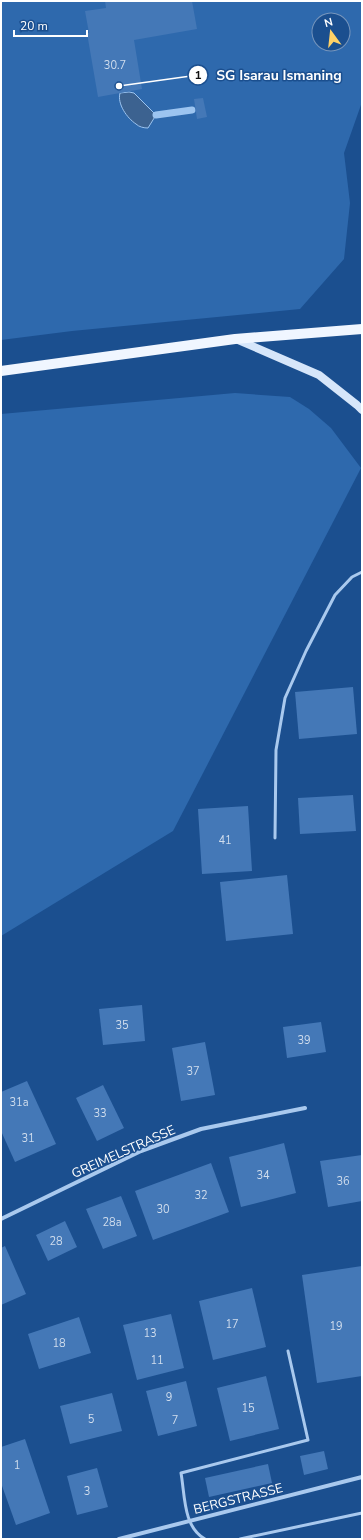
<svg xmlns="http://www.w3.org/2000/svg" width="363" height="1540" viewBox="0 0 363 1540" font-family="'Nunito Sans',sans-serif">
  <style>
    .green { fill: #2e69ad; fill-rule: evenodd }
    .water { fill: #3c6290; stroke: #9cc4f0 }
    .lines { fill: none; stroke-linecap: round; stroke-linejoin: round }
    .stream { stroke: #9cc4f0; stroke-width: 7 }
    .building { fill: #4478b7 }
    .service { stroke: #a9c9ee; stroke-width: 3 }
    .minor { stroke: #a9c9ee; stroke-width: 4 }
    .secondary { stroke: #d6e6fa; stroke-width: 8 }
    .primary { stroke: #f0f6ff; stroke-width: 10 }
    .labels { text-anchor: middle; stroke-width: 3; stroke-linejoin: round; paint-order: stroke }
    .number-label { font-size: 11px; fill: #d0dded }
    .street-label { font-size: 13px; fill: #fff; stroke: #1b4f8f }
    .leader { fill: none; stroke: #fff; stroke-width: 1.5 }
    .callout-dot { fill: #fff; stroke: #1b4f8f; stroke-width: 1.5 }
    .mark-label { font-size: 12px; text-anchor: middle; font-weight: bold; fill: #111 }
    .callout-label { font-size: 14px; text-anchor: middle; font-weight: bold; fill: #fff; stroke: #1b4f8f; stroke-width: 3; stroke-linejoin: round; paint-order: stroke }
  </style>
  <rect width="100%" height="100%" fill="#1b4f8f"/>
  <g class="green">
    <path d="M1 1H362V102L344 153 350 203 344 259 300 309 72 331 1 340ZM319 20H343V44H319Z"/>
    <polygon points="235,393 290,397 309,409 331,428 361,468 173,831 1,936 1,414"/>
  </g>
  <path class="water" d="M129 92 134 93 156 115 148 128C144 128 139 127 136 124 127 118 117 104 120 93Z"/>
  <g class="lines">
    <polyline class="stream" points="156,115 192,110"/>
  </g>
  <g class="building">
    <polygon points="105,1 192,1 197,29 134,40 142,89 98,97 87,33 89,33 85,11 106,8"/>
    <polygon points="203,98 207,117 197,119 194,99"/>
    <polygon points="353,687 357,734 299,739 295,692"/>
    <polygon points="353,795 356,831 300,834 298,798"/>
    <polygon points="248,806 252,871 202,874 198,809"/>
    <polygon points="287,875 293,934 226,941 220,882"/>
    <polygon points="142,1005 145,1041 103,1045 99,1009"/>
    <polygon points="321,1022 326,1052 287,1058 283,1027"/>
    <polygon points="205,1042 215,1095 181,1101 172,1048"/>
    <polygon points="27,1081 56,1144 15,1162 1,1131 1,1092"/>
    <polygon points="103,1085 124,1128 97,1141 76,1098"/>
    <polygon points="284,1143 296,1193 241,1207 229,1157"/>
    <polygon points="362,1155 362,1201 328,1207 320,1161"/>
    <polygon points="211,1163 229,1212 153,1240 135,1191"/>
    <polygon points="121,1196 137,1236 103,1249 86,1209"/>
    <polygon points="65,1221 77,1247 48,1261 36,1235"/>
    <polygon points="5,1246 26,1294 1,1305 1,1248"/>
    <polygon points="362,1266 362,1376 317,1383 302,1275"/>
    <polygon points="252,1288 266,1347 213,1360 199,1301"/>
    <polygon points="171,1314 184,1368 137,1380 123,1325"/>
    <polygon points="79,1317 91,1353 39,1369 28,1334"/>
    <polygon points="266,1376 279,1429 230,1441 217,1388"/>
    <polygon points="186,1381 197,1426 158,1436 146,1391"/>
    <polygon points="112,1393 122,1431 70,1444 60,1406"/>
    <polygon points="25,1439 50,1513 16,1525 1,1483 1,1447"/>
    <polygon points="324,1451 328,1469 304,1475 300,1456"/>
    <polygon points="268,1464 272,1483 209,1497 205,1478"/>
    <polygon points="97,1468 108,1507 77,1515 67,1476"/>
  </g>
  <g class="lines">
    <g class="service">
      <polyline points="275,838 276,750 285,698 306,651 335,595 352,577 362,572"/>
      <path d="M205 1539C183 1527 185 1495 181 1473L308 1440 288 1351"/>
      <polyline points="240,1539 362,1513"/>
    </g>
    <g class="minor">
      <polyline points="1,1219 141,1151 201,1129 305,1108"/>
      <polyline points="119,1539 362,1477"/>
    </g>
    <polyline class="secondary" points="236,339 319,375 357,405 362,410"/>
    <polyline class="primary" points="1,371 235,339 362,329"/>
  </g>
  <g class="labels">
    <g class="number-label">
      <text x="115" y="69">30.7</text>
      <text x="225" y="844">41</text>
      <text x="122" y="1029">35</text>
      <text x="304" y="1044">39</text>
      <text x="193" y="1075">37</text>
      <text x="19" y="1106">31a</text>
      <text x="100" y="1117">33</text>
      <text x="28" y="1142">31</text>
      <text x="263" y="1179">34</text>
      <text x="343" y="1185">36</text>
      <text x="201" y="1199">32</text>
      <text x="163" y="1213">30</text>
      <text x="112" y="1226">28a</text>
      <text x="56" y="1245">28</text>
      <text x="232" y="1328">17</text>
      <text x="336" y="1330">19</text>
      <text x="150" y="1337">13</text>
      <text x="59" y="1347">18</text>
      <text x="157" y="1364">11</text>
      <text x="169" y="1401">9</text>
      <text x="248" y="1412">15</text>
      <text x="91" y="1423">5</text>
      <text x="175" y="1424">7</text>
      <text x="17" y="1469">1</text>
      <text x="87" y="1495">3</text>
    </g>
    <g class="street-label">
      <text transform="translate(123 1151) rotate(-24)" y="5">GREIMELSTRASSE</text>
      <text transform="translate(238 1498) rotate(-14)" y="5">BERGSTRASSE</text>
    </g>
  </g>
  <path class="leader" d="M119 86L198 75"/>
  <g class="callout-dot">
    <circle cx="119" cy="86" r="4"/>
    <circle cx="198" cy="75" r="10"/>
  </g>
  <g class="mark-label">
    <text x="198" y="79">1</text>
  </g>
  <g class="callout-label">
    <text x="279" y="80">SG Isarau Ismaning</text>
  </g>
  <rect width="363" height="1540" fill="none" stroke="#ffffff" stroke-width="4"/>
  <g transform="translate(331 32) rotate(345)"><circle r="19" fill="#1b4f8f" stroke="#7695bc"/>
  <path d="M0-3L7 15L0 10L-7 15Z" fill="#ffd166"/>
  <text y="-6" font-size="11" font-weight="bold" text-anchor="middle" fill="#ffffff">N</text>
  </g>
  <path d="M14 30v6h73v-6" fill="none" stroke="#ffffff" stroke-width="2"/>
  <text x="20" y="30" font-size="12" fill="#ffffff" stroke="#1b4f8f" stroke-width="3" paint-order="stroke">20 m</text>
</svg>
